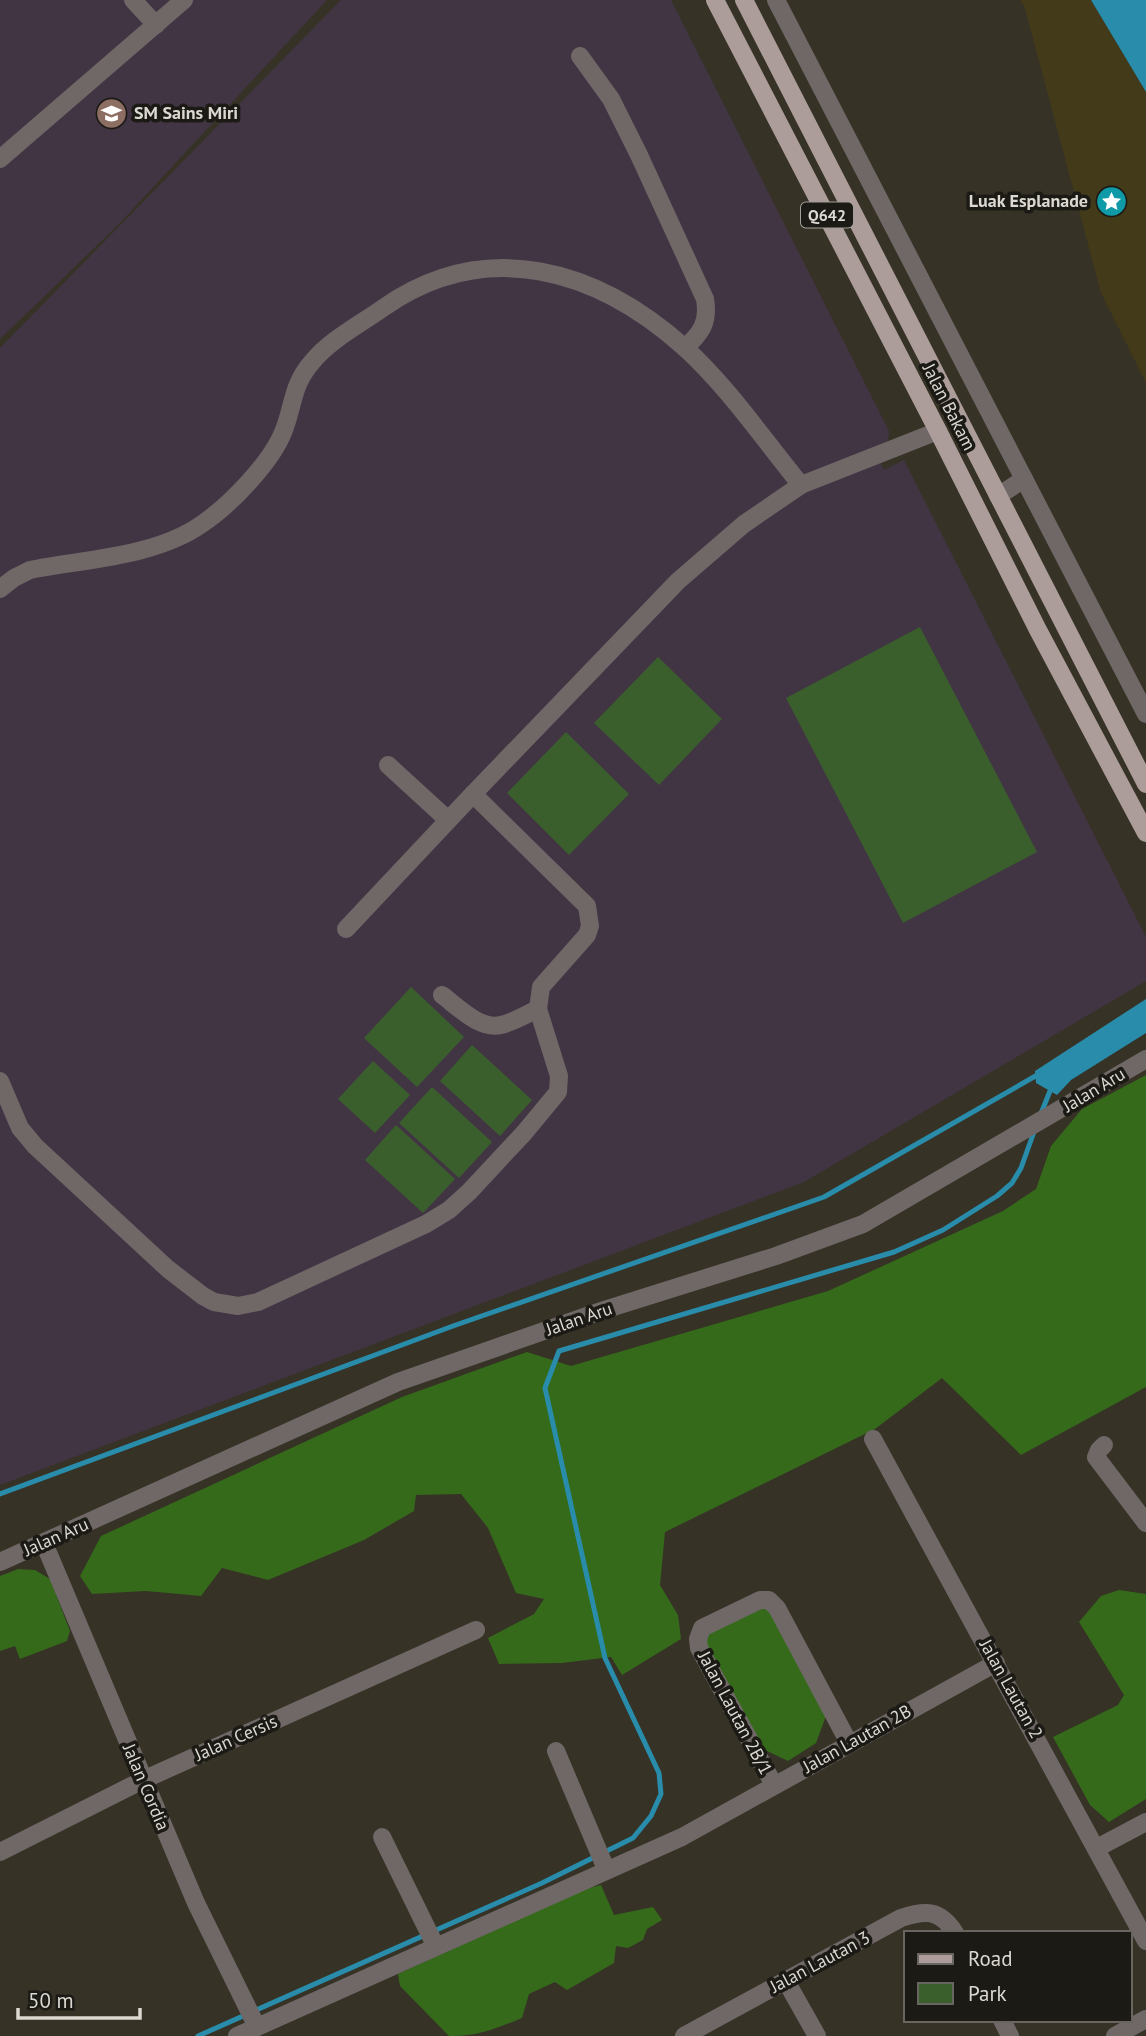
<svg xmlns="http://www.w3.org/2000/svg" width="1146" height="2036" viewBox="0 0 1146 2036" font-family="'PT Sans',sans-serif">
  <style>
    .education { fill: #413544 }
    .green { fill: #3b5e2d }
    .forest { fill: #356a1b }
    .sand { fill: #423a19 }
    .water { fill: #288caa }
    .lines { fill: none; stroke-linecap: round; stroke-linejoin: round }
    .stream { stroke: #288caa; stroke-width: 5 }
    .minor { stroke: #6f6867; stroke-width: 18 }
    .major { stroke: #ac9d9b; stroke-width: 18 }
    .labels { text-anchor: middle; stroke-width: 7; stroke-linejoin: round; paint-order: stroke }
    .shield { fill: #1c1a15; stroke: #a2a099; stroke-width: 2 }
    .shield-label { font-size: 16px; font-weight: bold; fill: #dcd9d2 }
    .poi-label { font-size: 18px; font-weight: bold; fill: #dcd9d2; stroke: #1c1a15; text-anchor: start }
    .street-label { font-size: 18px; fill: #dcd9d2; stroke: #1c1a15 }
  </style>
  <rect width="100%" height="100%" fill="#363226"/>
  <g class="education">
    <polygon points="0,0 327,0 117,226 0,339"/>
    <polygon points="341,0 671,0 889,431 888,441 873,448 884,470 904,460 1146,937 1146,981 804,1182 0,1485 0,348"/>
  </g>
  <g class="green">
    <polygon points="920,627 1037,852 903,923 786,698"/>
    <polygon points="658,657 722,719 659,785 594,723"/>
    <polygon points="566,732 629,794 569,855 507,793"/>
    <polygon points="411,987 464,1037 417,1087 364,1038"/>
    <polygon points="472,1045 532,1100 500,1136 440,1081"/>
    <polygon points="373,1061 410,1095 375,1133 338,1099"/>
    <polygon points="432,1087 492,1142 459,1178 399,1123"/>
    <polygon points="396,1125 455,1179 423,1213 365,1160"/>
  </g>
  <g class="forest">
    <polygon points="1146,1075 1146,1387 1021,1455 942,1378 875,1429 665,1532 660,1585 678,1615 681,1639 622,1675 611,1657 562,1663 499,1664 488,1638 534,1614 544,1599 516,1593 488,1528 461,1494 416,1495 414,1511 364,1540 268,1580 222,1568 201,1596 146,1591 92,1594 80,1576 101,1536 402,1397 527,1352 571,1366 828,1291 1003,1211 1036,1189 1051,1146 1082,1109"/>
    <polygon points="18,1569 35,1570 50,1579 70,1631 67,1641 20,1659 15,1646 0,1651 0,1576"/>
    <polygon points="1119,1590 1146,1594 1146,1799 1109,1822 1090,1805 1053,1737 1118,1705 1124,1695 1079,1622 1101,1596"/>
    <polygon points="759,1604 774,1612 826,1716 816,1743 788,1761 759,1747 705,1650 706,1633"/>
    <path d="M601 1885 614 1915 653 1907 662 1920 647 1929 643 1940 628 1948 616 1946 614 1963 567 1990 555 1982 529 1994 522 2018C495 2029 479 2036 449 2036L400 1986 398 1974 585 1889Z"/>
  </g>
  <polygon class="sand" points="1020,0 1091,0 1146,92 1146,383 1101,293 1024,5"/>
  <g class="water">
    <polygon points="1091,0 1146,0 1146,92"/>
    <polygon points="1146,999 1146,1033 1071,1080 1057,1095 1036,1083 1035,1071"/>
  </g>
  <g class="lines">
    <g class="stream">
      <polyline points="1040,1116 1052,1086"/>
      <polyline points="0,1494 453,1326 824,1197 1039,1074"/>
      <polyline points="198,2036 542,1883 633,1838 651,1816 661,1794 659,1773 605,1658 545,1388 559,1351 894,1252 943,1230 997,1196 1012,1183 1021,1168 1035,1129"/>
    </g>
    <g class="minor">
      <polyline points="133,0 156,25"/>
      <polyline points="776,0 1024,479 998,496"/>
      <path d="M580 56 611 99 639 155 705 299C709 323 701 333 685 348"/>
      <polyline points="0,159 184,0"/>
      <polyline points="1024,479 1146,714"/>
      <path d="M0 589 14 578 30 570C85 559 155 557 202 524 230 505 272 462 284 430 294 404 292 385 312 362 330 340 359 325 383 308 486 236 597 269 685 348 729 388 764 440 801 485"/>
      <polyline points="388,765 448,820"/>
      <polyline points="346,929 473,794"/>
      <path d="M442 995C458 1007 480 1030 501 1025 514 1022 527 1014 538 1009"/>
      <polyline points="0,1081 20,1128 35,1146 168,1269 203,1296 214,1302 238,1306 258,1302 426,1224 449,1210 469,1192 524,1133 558,1092 559,1076 538,1009 541,987 587,935 590,926 587,906 473,794 678,581 744,524 801,485 938,431"/>
      <polyline points="873,1439 1146,1941"/>
      <polyline points="1104,1445 1099,1450 1096,1457 1146,1523"/>
      <polyline points="44,1543 196,1903 257,2027"/>
      <polyline points="0,1562 398,1382 604,1310 776,1256 863,1224 1146,1059"/>
      <polyline points="556,1751 606,1869"/>
      <polyline points="774,1785 699,1648 698,1639 702,1628 760,1600 769,1600 777,1608 849,1743"/>
      <polyline points="382,1837 435,1945"/>
      <polyline points="1097,1848 1146,1822"/>
      <polyline points="0,1852 143,1780 476,1630"/>
      <polyline points="786,1981 817,2036"/>
      <polyline points="1002,2020 1010,2036"/>
      <polyline points="237,2036 682,1837 996,1663"/>
      <path d="M684 2036 901 1918C925 1910 940 1909 955 1933"/>
      <polyline points="1115,2036 1146,2019"/>
    </g>
    <g class="major">
      <polyline points="715,0 938,431 1038,630 1146,833"/>
      <polyline points="744,0 1146,784"/>
    </g>
  </g>
  <defs>
    <symbol id="school-disc" viewBox="-11 -11 22 22"><circle r="9.5" fill="#8d6e63" stroke="#1c1a15"/><path d="M0-5L7-2L0 1L-7-2ZM-4 1L0 2.5L4 1V4Q0 6-4 4Z" fill="#fff"/></symbol>
    <symbol id="sight-disc" viewBox="-11 -11 22 22"><circle r="9.5" fill="#0f9aa8" stroke="#1c1a15"/><path d="M0-6L1.8-2.2L6-1.7L2.9 1.2L3.7 5.4L0 3.3L-3.7 5.4L-2.9 1.2L-6-1.7L-1.8-2.2Z" fill="#fff"/></symbol>
  </defs>
  <g fill-rule="evenodd">
    <use href="#school-disc" x="94" y="96" width="35" height="35"/>
    <use href="#sight-disc" x="1094" y="184" width="35" height="35"/>
  </g>
  <g class="labels">
    <rect class="shield" x="801" y="202.5" width="52" height="25" rx="5"/>
    <g class="shield-label">
      <text x="827" y="221">Q642</text>
    </g>
    <g class="poi-label">
      <text x="134" y="119">SM Sains Miri</text>
      <text x="1088" y="207" text-anchor="end">Luak Esplanade</text>
    </g>
    <g class="street-label">
      <text transform="translate(949 407) rotate(63)" y="6">Jalan Bakam</text>
      <text transform="translate(1094 1090) rotate(-31)" y="6">Jalan Aru</text>
      <text transform="translate(579 1319) rotate(-19)" y="6">Jalan Aru</text>
      <text transform="translate(56 1537) rotate(-24)" y="6">Jalan Aru</text>
      <text transform="translate(1011 1689) rotate(61)" y="6">Jalan Lautan 2</text>
      <text transform="translate(735 1713) rotate(62)" y="6">Jalan Lautan 2B/1</text>
      <text transform="translate(236 1738) rotate(-24)" y="6">Jalan Cersis</text>
      <text transform="translate(857 1739) rotate(-29)" y="6">Jalan Lautan 2B</text>
      <text transform="translate(146 1787) rotate(67)" y="6">Jalan Cordia</text>
      <text transform="translate(820 1962) rotate(-28)" y="6">Jalan Lautan 3</text>
    </g>
  </g>
  <rect x="904" y="1931" width="228" height="91" fill="#1c1a15" stroke="#696661" stroke-width="2"/>
  <rect x="918" y="1954" width="35" height="10" fill="#ac9d9b" stroke="#696661" stroke-width="2"/>
  <text x="968" y="1966" font-size="21" fill="#dcd9d2">Road</text>
  <rect x="918" y="1983" width="35" height="21" fill="#3b5e2d" stroke="#696661" stroke-width="2"/>
  <text x="968" y="2001" font-size="21" fill="#dcd9d2">Park</text>
  <path d="M18 2008v10h122v-10" fill="none" stroke="#dcd9d2" stroke-width="3.5"/>
  <text x="28" y="2008" font-size="21" fill="#dcd9d2" stroke="#1c1a15" stroke-width="5" paint-order="stroke">50 m</text>
</svg>
